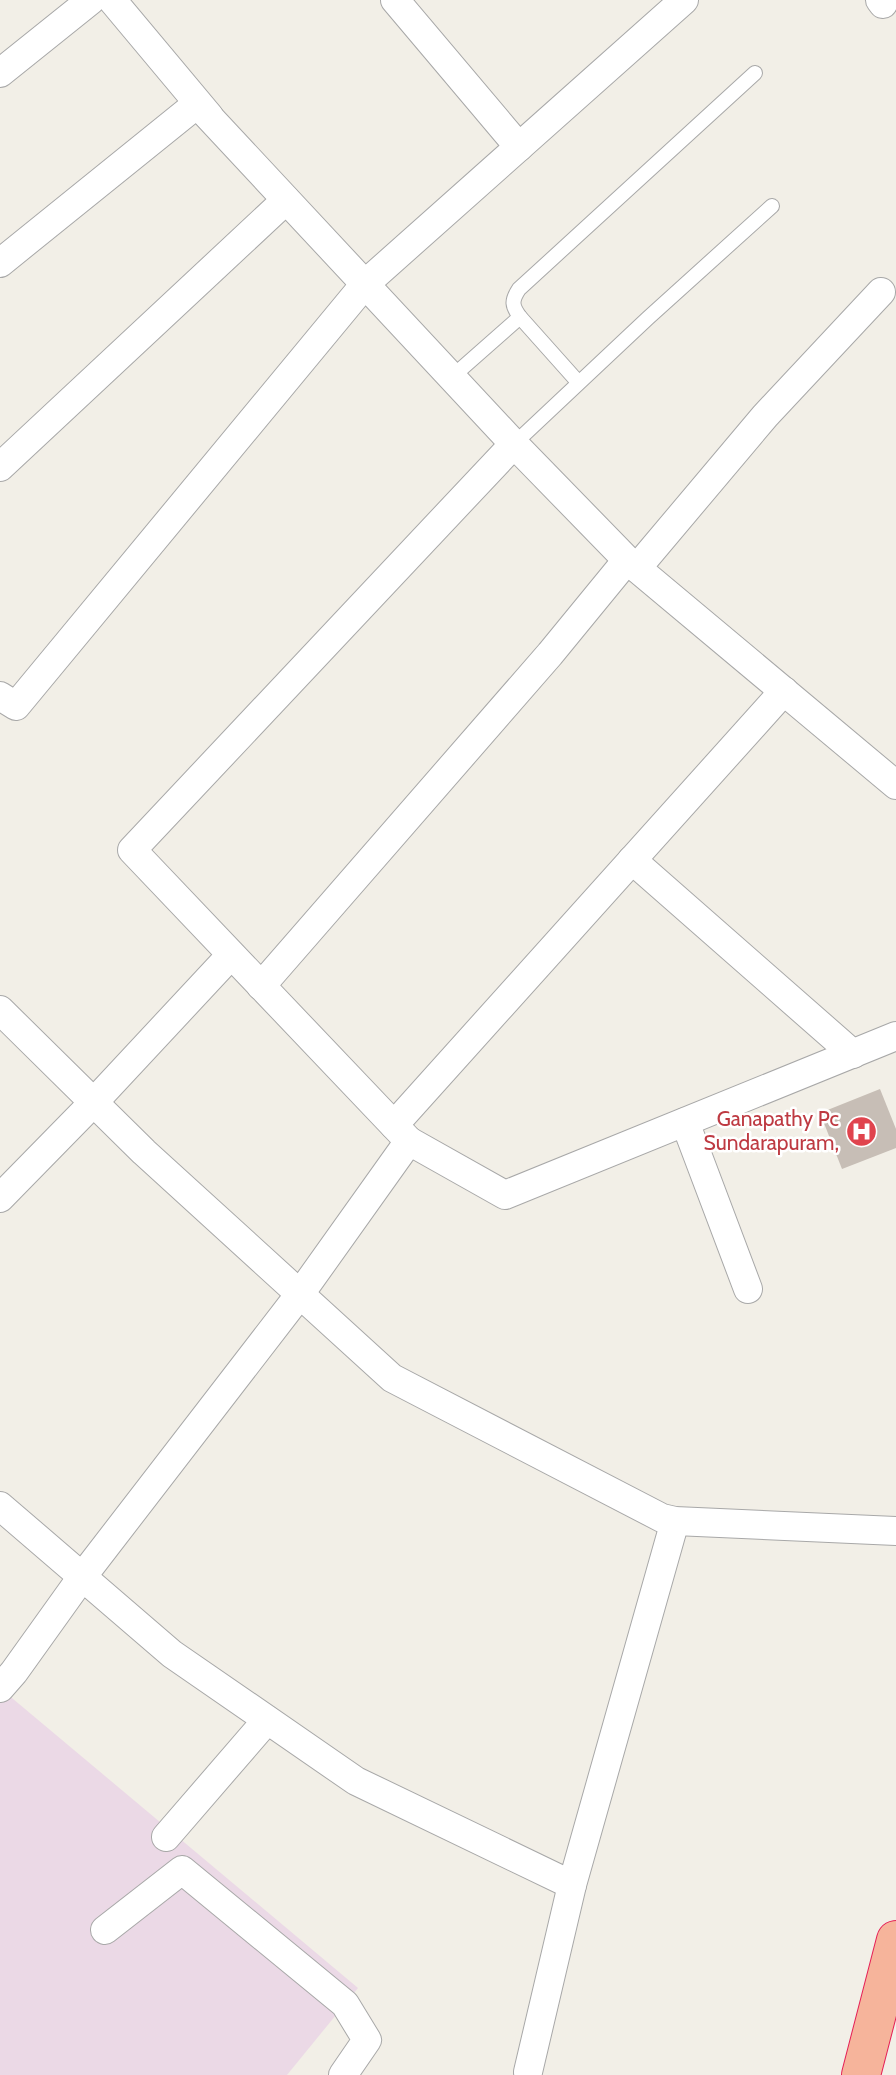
<svg xmlns="http://www.w3.org/2000/svg" width="896" height="2075" viewBox="0 0 896 2075" font-family="Cabin,sans-serif">
  <style>
    .industrial { fill: #ebd9e6 }
    .building { fill: #c7beb6 }
    .lines { fill: none; stroke-linecap: round; stroke-linejoin: round }
    .service-casing { stroke: #a8a8a8; stroke-width: 16 }
    .minor-casing { stroke: #a8a8a8; stroke-width: 30 }
    .trunk-casing { stroke: #e51f56; stroke-width: 40 }
    .service { stroke: #fff; stroke-width: 14 }
    .minor { stroke: #fff; stroke-width: 28 }
    .trunk { stroke: #f6b49b; stroke-width: 38 }
    .labels { text-anchor: middle; stroke-width: 5; stroke-linejoin: round; paint-order: stroke }
    .health-label { font-size: 21px; fill: #be3a42; stroke: #fff; text-anchor: end }
  </style>
  <rect width="100%" height="100%" fill="#f2efe7"/>
  <polygon class="industrial" points="0,1688 358,1988 287,2075 0,2075"/>
  <polygon class="building" points="880,1089 896,1129 896,1148 842,1169 820,1113"/>
  <g class="lines">
    <defs>
      <g id="service">
        <polyline points="452,377 520,317"/>
        <path d="M578 382 520 317C512 306 511 301 519 289L755 73"/>
        <polyline points="514,444 648,318 772,206"/>
      </g>
      <g id="minor">
        <polyline points="112,0 209,116"/>
        <polyline points="395,0 519,147"/>
        <polyline points="880,0 883,4"/>
        <polyline points="0,73 91,0"/>
        <polyline points="0,263 197,104 514,444"/>
        <polyline points="0,467 286,200"/>
        <polyline points="637,568 765,416 881,292"/>
        <polyline points="0,696 16,706 365,284 684,0"/>
        <polyline points="632,860 853,1054"/>
        <polyline points="261,986 550,654 627,560"/>
        <polyline points="0,1010 144,1152 392,1378 662,1518 675,1521 896,1531"/>
        <polyline points="685,1122 748,1289"/>
        <polyline points="394,1125 784,691"/>
        <polyline points="409,1141 132,850 514,444 627,560 896,785"/>
        <polyline points="0,1198 94,1102 231,955"/>
        <polyline points="0,1506 172,1654 356,1781 572,1885 675,1521"/>
        <polyline points="0,1688 14,1672 82,1577 300,1294 409,1141 505,1195 896,1036"/>
        <polyline points="166,1837 267,1720"/>
        <polyline points="105,1930 182,1870 345,2004 367,2040 343,2075"/>
        <polyline points="528,2072 572,1885"/>
      </g>
      <polyline id="trunk" points="861,2075 896,1940"/>
    </defs>
    <use href="#service" class="service-casing"/>
    <use href="#minor" class="minor-casing"/>
    <use href="#trunk" class="trunk-casing"/>
    <use href="#service" class="service"/>
    <use href="#minor" class="minor"/>
    <use href="#trunk" class="trunk"/>
  </g>
  <defs>
    <symbol id="hospital-disc" viewBox="-11 -11 22 22"><circle r="9.5" fill="#e0444e" stroke="#fff"/><path d="M-5-5h3v3.5h4V-5h3V5h-3V1.5h-4V5h-3Z" fill="#fff"/></symbol>
  </defs>
  <g fill-rule="evenodd">
    <use href="#hospital-disc" x="844" y="1114" width="35" height="35"/>
  </g>
  <g class="labels">
    <g class="health-label">
      <text x="839" y="1126">Ganapathy Pc<tspan x="839" dy="24">Sundarapuram,</tspan></text>
    </g>
  </g>
</svg>
